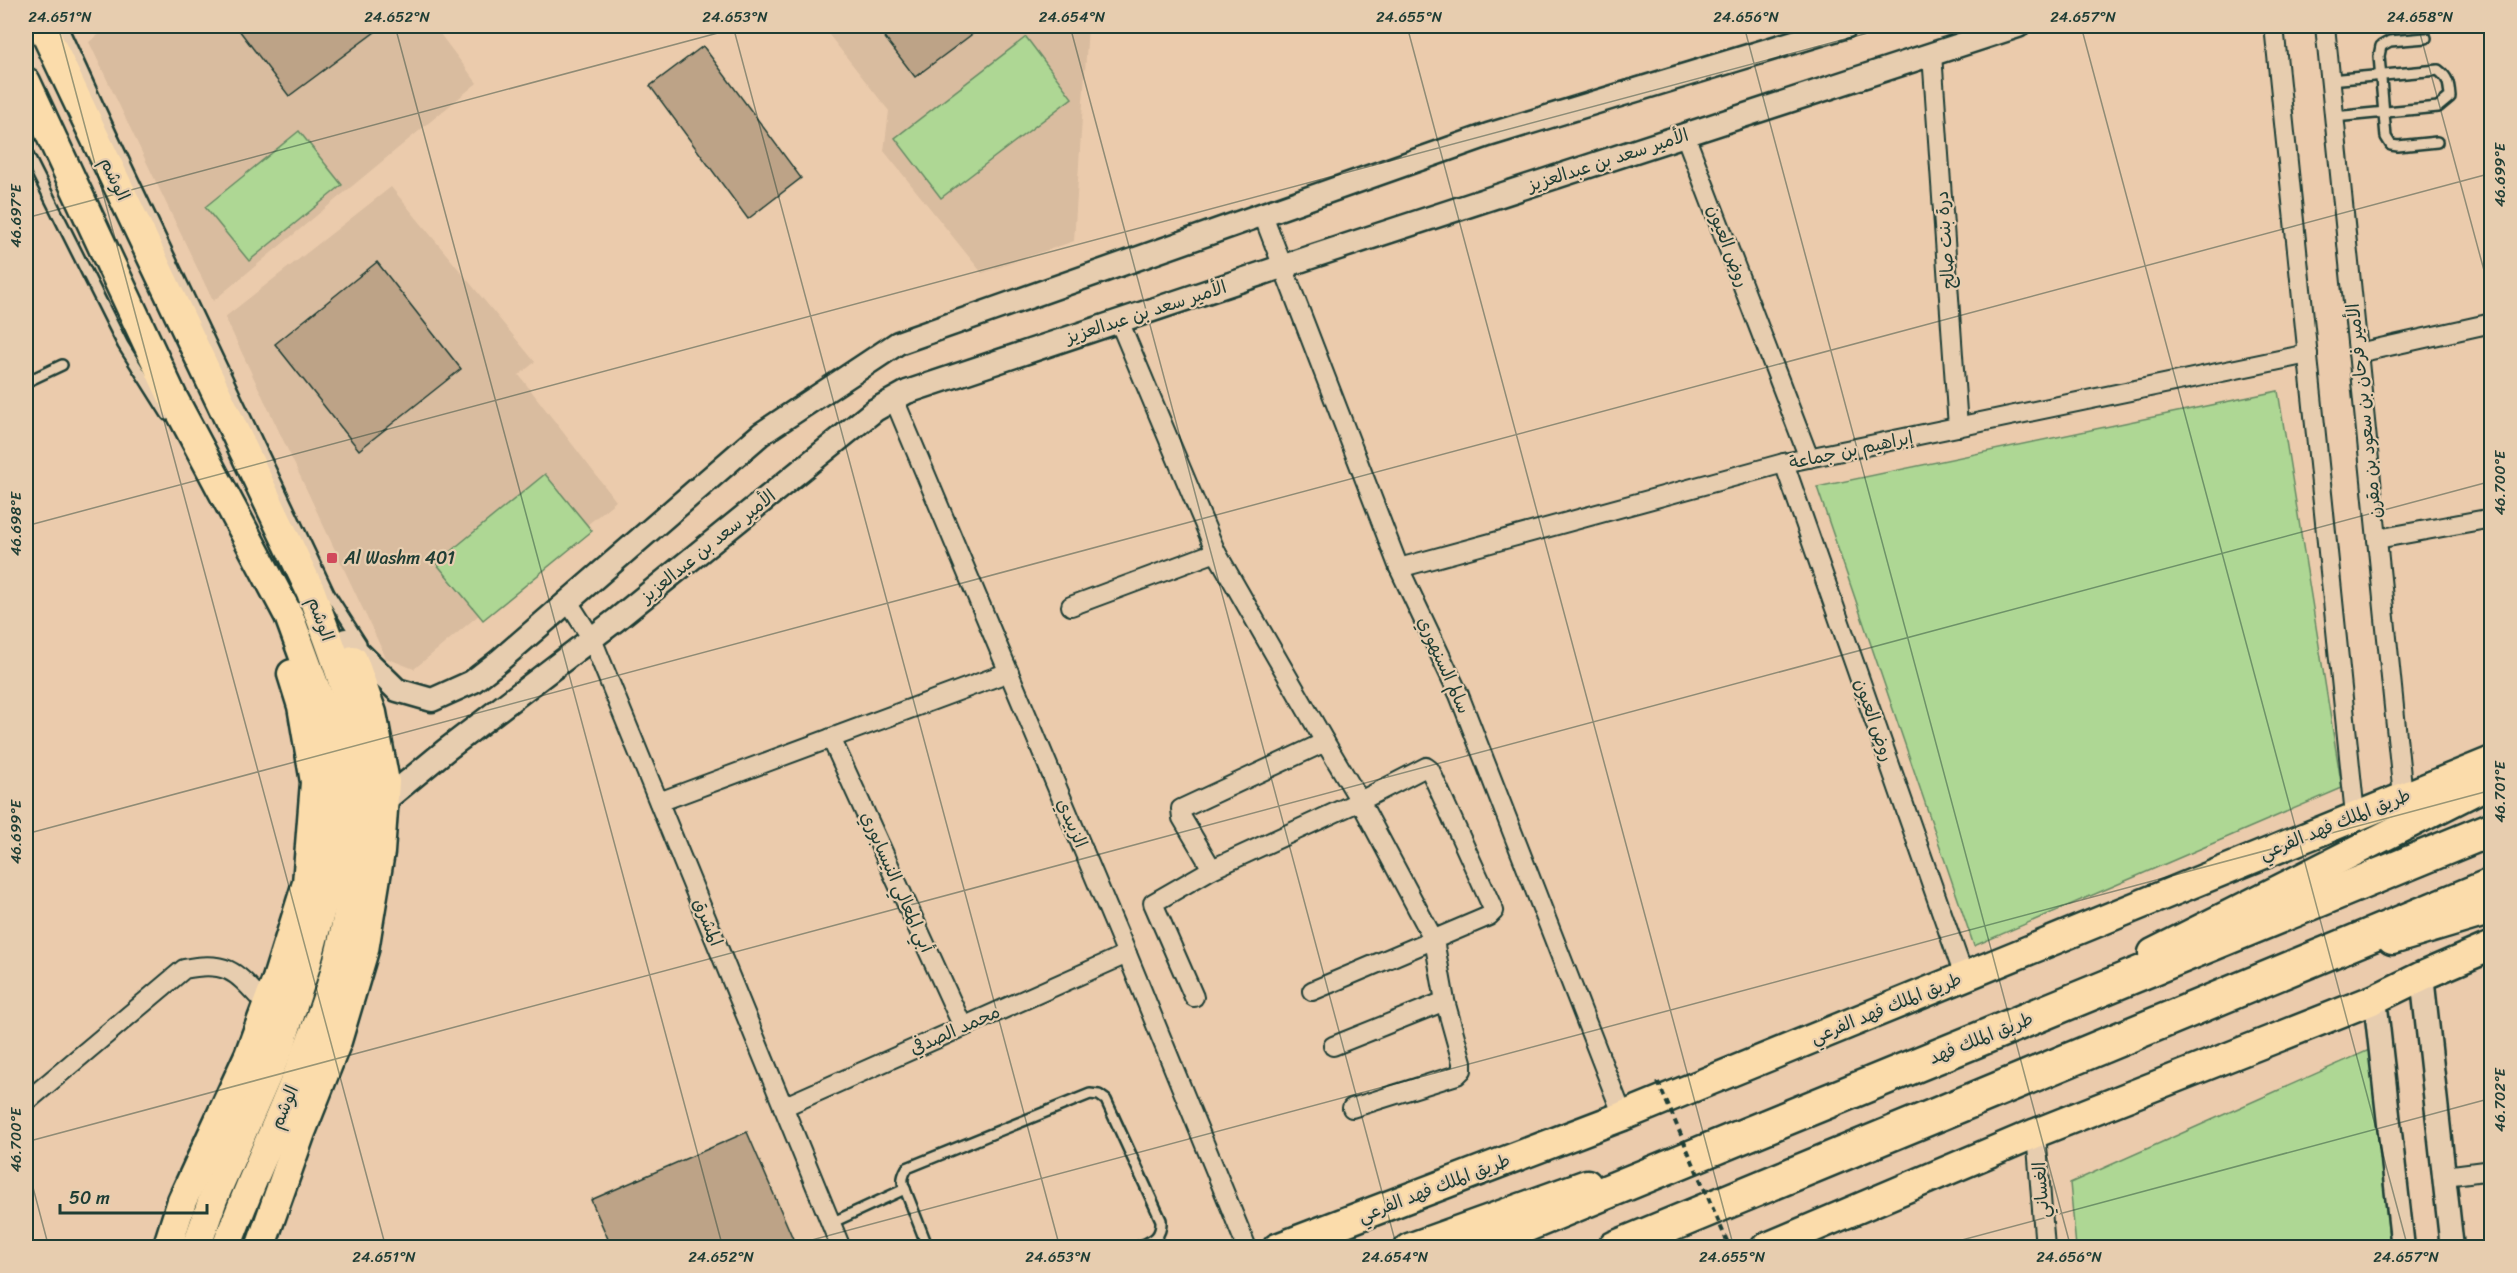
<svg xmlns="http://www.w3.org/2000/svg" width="2517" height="1273" viewBox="0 0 2517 1273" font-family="Sriracha,'Playpen Sans Arabic',sans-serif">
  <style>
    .built { fill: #d9bc9f }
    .grass { fill: #aed794; stroke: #668a64; stroke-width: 1.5 }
    .building { fill: #bda387; stroke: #1f3d34; stroke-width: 1.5 }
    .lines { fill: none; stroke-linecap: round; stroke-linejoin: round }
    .service-casing { stroke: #1f3d34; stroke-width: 14 }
    .minor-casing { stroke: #1f3d34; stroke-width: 22 }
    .tertiary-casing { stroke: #1f3d34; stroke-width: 27 }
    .primary-casing { stroke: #1f3d34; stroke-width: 33 }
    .motorway-casing { stroke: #1f3d34; stroke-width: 38 }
    .service { stroke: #e7cdaf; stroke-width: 9 }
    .minor { stroke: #e7cdaf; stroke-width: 18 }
    .tertiary { stroke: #e7cdaf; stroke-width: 22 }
    .primary { stroke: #fbdcab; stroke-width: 28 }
    .motorway { stroke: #fbdcab; stroke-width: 33 }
    .path-bridge { stroke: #1f3d34; stroke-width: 4; stroke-dasharray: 6 4.5; stroke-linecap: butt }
    .ticks { fill: none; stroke: #1f3d34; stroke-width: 1.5; stroke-opacity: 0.45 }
    .poi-dot { fill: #d1495b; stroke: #e7cdaf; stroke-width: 2 }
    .labels { text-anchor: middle; stroke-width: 4.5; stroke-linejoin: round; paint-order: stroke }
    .street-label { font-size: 18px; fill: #1f3d34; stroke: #e7cdaf }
    .poi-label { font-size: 18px; fill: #1f3d34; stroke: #e7cdaf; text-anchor: start }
    .neatline { fill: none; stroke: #1f3d34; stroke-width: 2 }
    .ticks-label { font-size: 15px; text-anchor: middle; fill: #1f3d34 }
  </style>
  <rect width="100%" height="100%" fill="#ebcbac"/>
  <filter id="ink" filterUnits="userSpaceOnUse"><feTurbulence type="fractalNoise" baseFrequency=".0167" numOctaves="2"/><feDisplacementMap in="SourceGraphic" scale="12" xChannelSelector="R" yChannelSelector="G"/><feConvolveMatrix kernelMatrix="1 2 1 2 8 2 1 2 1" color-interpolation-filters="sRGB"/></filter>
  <g filter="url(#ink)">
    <g class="built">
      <polygon points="110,26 434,26 477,83 213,301 89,42"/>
      <polygon points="822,26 1088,26 1074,241 982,273 884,151 889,111"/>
      <polygon points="391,187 535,362 519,375 616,501 414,669 386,658 225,317"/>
    </g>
    <g class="grass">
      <polygon points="1026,37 1072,98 941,198 895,138"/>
      <polygon points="299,131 342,185 249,261 205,207"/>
      <polygon points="2278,391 2342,788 1974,946 1817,487"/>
      <polygon points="545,474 592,531 483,620 436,563"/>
      <polygon points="2369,1050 2390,1247 2076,1247 2070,1183"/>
    </g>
    <g class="building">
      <polygon points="236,26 383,26 289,96"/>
      <polygon points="876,26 983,26 915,77"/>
      <polygon points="703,46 801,178 748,219 650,86"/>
      <polygon points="377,262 461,369 359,450 275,344"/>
      <polygon points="747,1132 797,1248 612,1248 591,1200"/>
    </g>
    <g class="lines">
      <defs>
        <g id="service">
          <polyline points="62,26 111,133 329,593 361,643"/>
          <polyline points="2426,38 2390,41 2381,46 2379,56 2386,137 2391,145 2398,146 2437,142"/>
          <path d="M2330 80 2438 70C2449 78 2449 85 2450 97L2438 107 2334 117"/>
          <polyline points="26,151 123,345 167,415"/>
          <polyline points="26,382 62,365"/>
          <polyline points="905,1189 928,1248"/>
          <path d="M831 1223 905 1189C901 1181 903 1175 907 1168L1090 1094 1099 1095 1106 1100 1161 1220C1162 1239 1151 1241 1136 1248"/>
        </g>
        <g id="minor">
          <polyline points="2274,26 2355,815"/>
          <polyline points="2325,26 2403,796"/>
          <polyline points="1932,54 1958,427"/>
          <polyline points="1685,135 1809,458"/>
          <polyline points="1263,215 1399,568 1459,695 1623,1116"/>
          <polyline points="1119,321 1216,552 1325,742"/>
          <polyline points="2358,353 2492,323"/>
          <polyline points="894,399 1127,954 1247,1248"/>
          <polyline points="1784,463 1964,976"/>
          <polyline points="2377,539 2492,518"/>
          <polyline points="1399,568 1784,463 2308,354"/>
          <polyline points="567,600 592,639 841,1248"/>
          <polyline points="1071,606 1216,552"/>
          <polyline points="831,738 963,1027"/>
          <polyline points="659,802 1009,672"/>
          <polyline points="1312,991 1489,916 1494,911 1430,770 1426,767 1360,801 1325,742 1181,809 1182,818 1212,869 1360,801 1434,940 1445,1001 1462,1062 1462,1070 1457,1075 1352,1108"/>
          <polyline points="1194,997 1153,903 1212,869"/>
          <polyline points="1333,1046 1445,1001"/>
          <path d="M26 1102 184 969C230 959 238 975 267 1006"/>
          <polyline points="783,1107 1127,954"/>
          <polyline points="2036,1133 2045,1248"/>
          <polyline points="2445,1176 2492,1170"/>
        </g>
        <g id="tertiary">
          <polyline points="346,640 397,690 432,700 472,682 499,661 761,434 898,343 1488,135 1847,26"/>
          <polyline points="383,802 446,750 616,620 875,410 907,392 1317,255 2018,26"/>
          <polyline points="2422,976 2452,1248"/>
          <polyline points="2375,999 2403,1248"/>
        </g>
        <g id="primary">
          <path d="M42 26 311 592C327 637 347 683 354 731 366 812 353 917 328 995 299 1081 257 1162 226 1248"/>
          <polyline points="26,82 172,396 289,616 323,709 332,747 337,824 333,863 307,962 281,1043 213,1199 196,1248"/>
          <polyline points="2392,940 2492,910"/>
          <polyline points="2153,953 2492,782"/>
          <polyline points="167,1248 182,1201 249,1055 277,979 307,883 315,782 302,706 292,674"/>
          <polyline points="260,1248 301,1132 337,1041 364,950 380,852 385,782 372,713 353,660"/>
          <polyline points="1277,1248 1623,1116 2492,761"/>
          <polyline points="1409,1248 1587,1184"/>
          <polyline points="1765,1248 2036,1133 2375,999 2422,976 2492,946"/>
        </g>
        <g id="motorway">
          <path d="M1471 1248C1810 1106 2151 969 2492 829"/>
          <polyline points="1615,1248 2492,885"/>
        </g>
      </defs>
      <use href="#service" class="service-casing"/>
      <use href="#minor" class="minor-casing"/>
      <use href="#tertiary" class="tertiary-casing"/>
      <use href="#primary" class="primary-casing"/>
      <use href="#motorway" class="motorway-casing"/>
      <use href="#service" class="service"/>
      <use href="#minor" class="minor"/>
      <use href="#tertiary" class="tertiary"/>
      <use href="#primary" class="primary"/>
      <use href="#motorway" class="motorway"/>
      <polyline class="path-bridge" points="1658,1082 1730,1248"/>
    </g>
  </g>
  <path class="ticks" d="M58 26 386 1248M395 26 723 1248M733 26 1060 1248M1070 26 1397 1248M1407 26 1734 1248M1744 26 2071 1248M2081 26 2408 1248M2418 26 2492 300M26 218 744 26M26 526 1894 26M26 834 2492 173M26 1142 2492 481M26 1161 49 1248M782 1248 2492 790M1932 1248 2492 1098"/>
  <rect class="poi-dot" x="326" y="552" width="12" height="12" rx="3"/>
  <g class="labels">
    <g class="street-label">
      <text transform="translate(1608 160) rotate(-18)" y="6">الأمير سعد بن عبدالعزيز</text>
      <text transform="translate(115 179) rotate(65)" y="6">الوشم</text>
      <text transform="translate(1945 240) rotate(-94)" y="6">درة بنت صالح</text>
      <text transform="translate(1728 246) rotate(69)" y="6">روض العيون</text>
      <text transform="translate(1146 312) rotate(-18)" y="6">الأمير سعد بن عبدالعزيز</text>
      <text transform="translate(2364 411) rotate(-96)" y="6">الأمير فرحان بن سعود بن مقرن</text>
      <text transform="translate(1851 450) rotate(-12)" y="6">إبراهيم بن جماعة</text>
      <text transform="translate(708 546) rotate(-39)" y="6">الأمير سعد بن عبدالعزيز</text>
      <text transform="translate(321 619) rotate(70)" y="6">الوشم</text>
      <text transform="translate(1444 665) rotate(66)" y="6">سالم السنهوري</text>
      <text transform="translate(1874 720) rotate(71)" y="6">روض العيون</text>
      <text transform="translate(1072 823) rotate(67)" y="6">الزبيدي</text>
      <text transform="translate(2335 824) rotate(-22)" y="6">طريق الملك فهد الفرعي</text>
      <text transform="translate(897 882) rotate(66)" y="6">أبي المعالي النيسابوري</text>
      <text transform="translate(708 922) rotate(68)" y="6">المشرق</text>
      <text transform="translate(1886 1008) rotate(-22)" y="6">طريق الملك فهد الفرعي</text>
      <text transform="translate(955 1030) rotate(-24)" y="6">محمد الصدفي</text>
      <text transform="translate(1981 1038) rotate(-22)" y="6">طريق الملك فهد</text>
      <text transform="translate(284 1107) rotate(-67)" y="6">الوشم</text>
      <text transform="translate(1434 1188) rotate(-21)" y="6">طريق الملك فهد الفرعي</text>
      <text transform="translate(2041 1190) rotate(-94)" y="6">الغساني</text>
    </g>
    <g class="poi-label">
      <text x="344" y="564">Al Washm 401</text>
    </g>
  </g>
  <rect width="2517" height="1273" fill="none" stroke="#e7cdaf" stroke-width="66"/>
  <path d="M60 1204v9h147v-9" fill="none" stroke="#1f3d34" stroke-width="3"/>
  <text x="69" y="1204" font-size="18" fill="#1f3d34" stroke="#e7cdaf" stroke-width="4.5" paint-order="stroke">50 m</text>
  <rect x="33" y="33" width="2451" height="1207" class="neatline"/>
  <g class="ticks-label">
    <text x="60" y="22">24.651°N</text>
    <text x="397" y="22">24.652°N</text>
    <text x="735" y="22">24.653°N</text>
    <text x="1072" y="22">24.654°N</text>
    <text x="1409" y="22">24.655°N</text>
    <text x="1746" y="22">24.656°N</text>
    <text x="2083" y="22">24.657°N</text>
    <text x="2420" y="22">24.658°N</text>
    <text transform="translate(2500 175) rotate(-90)" y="5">46.699°E</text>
    <text transform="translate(16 216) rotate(-90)" y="5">46.697°E</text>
    <text transform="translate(2500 483) rotate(-90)" y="5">46.700°E</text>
    <text transform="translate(16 524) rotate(-90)" y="5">46.698°E</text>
    <text transform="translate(2500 792) rotate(-90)" y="5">46.701°E</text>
    <text transform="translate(16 832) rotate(-90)" y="5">46.699°E</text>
    <text transform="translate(2500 1100) rotate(-90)" y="5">46.702°E</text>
    <text transform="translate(16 1140) rotate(-90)" y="5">46.700°E</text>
    <text x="384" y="1262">24.651°N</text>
    <text x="721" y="1262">24.652°N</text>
    <text x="1058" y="1262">24.653°N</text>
    <text x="1395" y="1262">24.654°N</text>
    <text x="1732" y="1262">24.655°N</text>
    <text x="2069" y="1262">24.656°N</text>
    <text x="2406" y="1262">24.657°N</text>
  </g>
</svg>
